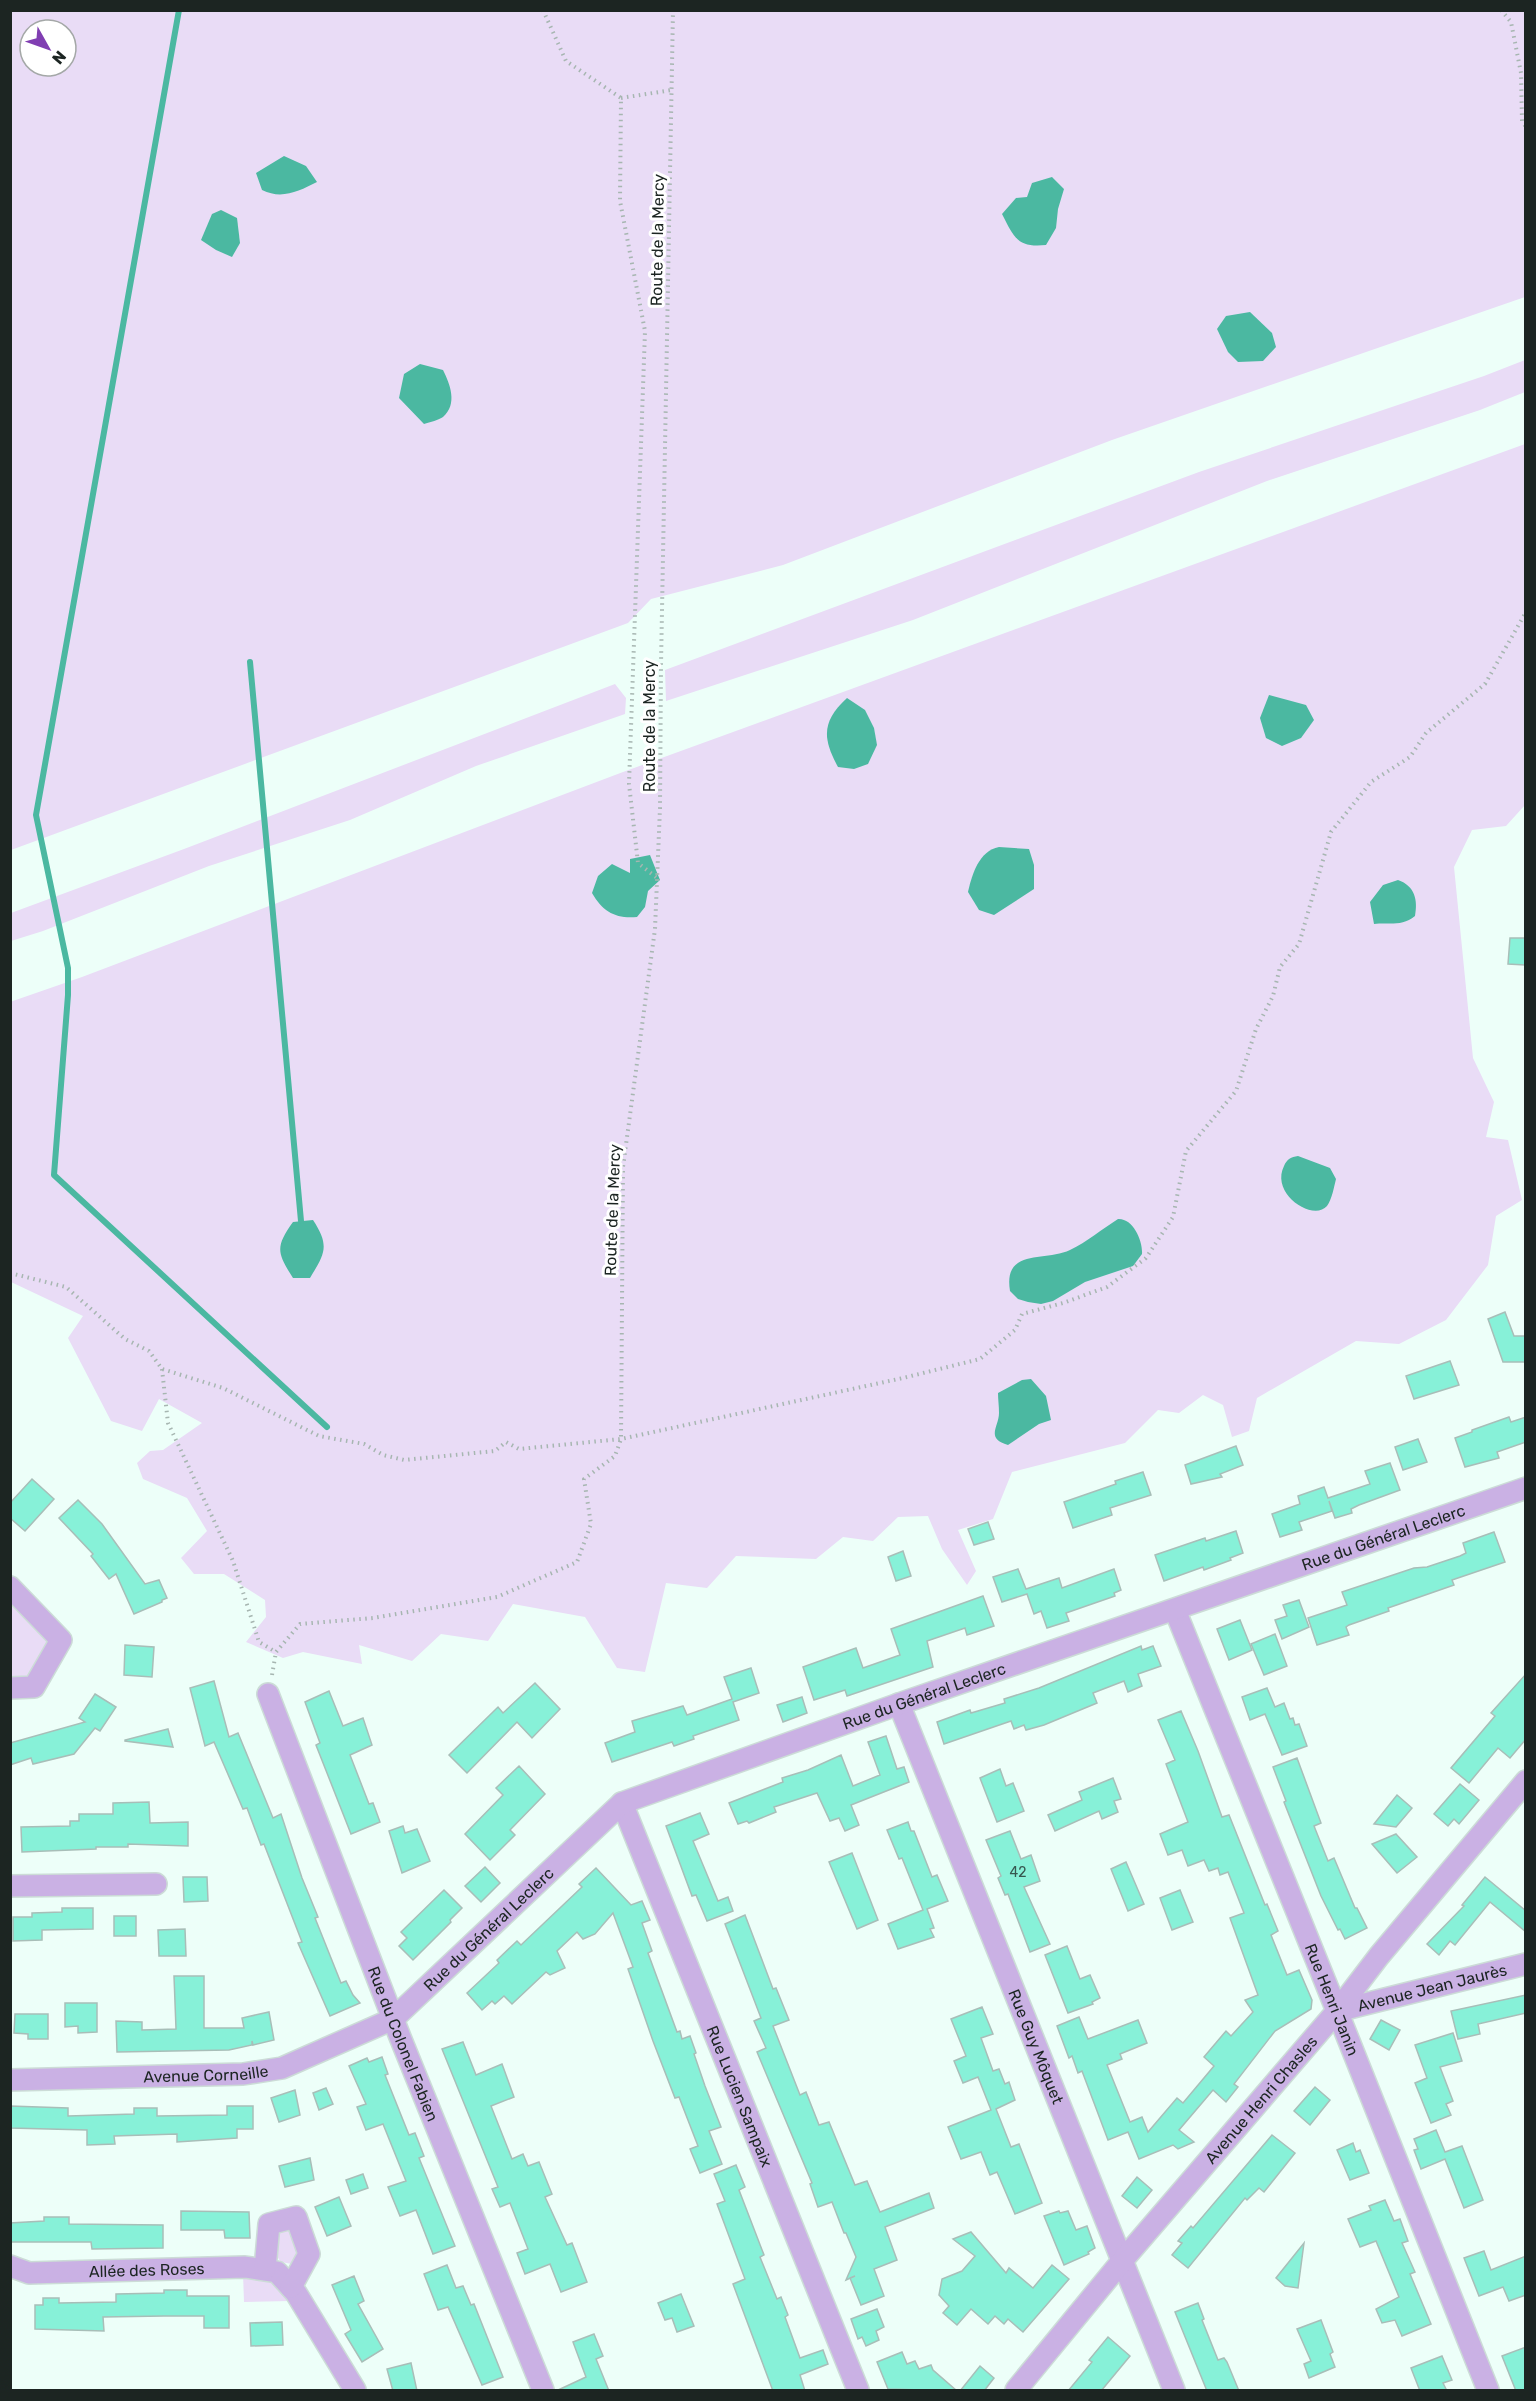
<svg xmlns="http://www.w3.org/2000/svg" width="1536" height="2401" viewBox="0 0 1536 2401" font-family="Rubik,sans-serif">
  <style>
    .green { fill: #e9dcf6; fill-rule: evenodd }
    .water { fill: #4bb8a1 }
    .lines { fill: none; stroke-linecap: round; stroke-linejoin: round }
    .stream { stroke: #4bb8a1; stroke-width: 6 }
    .building { fill: #87f1d8; stroke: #a8beb8; stroke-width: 1.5 }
    .street-casing { stroke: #ccdcd7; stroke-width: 24 }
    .path { stroke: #a7b6b1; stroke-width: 4; stroke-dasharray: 1.5 4.5; stroke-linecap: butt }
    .street { stroke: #cab1e4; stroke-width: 21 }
    .labels { text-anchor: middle; stroke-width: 6; stroke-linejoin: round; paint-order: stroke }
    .number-label { font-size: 14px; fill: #375850 }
    .street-label { font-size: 16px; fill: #1c2522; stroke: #fff }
  </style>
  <rect width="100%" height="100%" fill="#edfff9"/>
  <g class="green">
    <path d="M11 11H1525V297L1112 440 783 565 651 599 628 623 11 850ZM30 30H66V66H30Z"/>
    <polygon points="1525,360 1525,392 1480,410 1267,481 913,620 666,701 665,670 1199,472 1484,376"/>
    <polygon points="1525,444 1525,805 1506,826 1472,830 1454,867 1473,1058 1494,1102 1486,1137 1508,1140 1522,1200 1496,1216 1488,1265 1446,1320 1399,1344 1356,1341 1257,1398 1249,1431 1232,1437 1223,1405 1203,1395 1179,1413 1158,1410 1125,1443 1012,1472 993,1519 958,1530 976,1571 967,1585 942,1549 928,1516 898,1517 873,1541 843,1537 816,1559 736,1556 707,1588 666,1583 645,1672 617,1668 585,1617 513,1604 488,1641 441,1634 412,1661 359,1645 362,1664 303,1652 283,1658 246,1642 266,1617 265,1600 224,1574 194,1574 181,1558 207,1531 187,1498 143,1479 137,1463 150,1451 163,1450 202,1423 159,1399 142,1431 111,1421 68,1338 83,1316 11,1282 10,1002 82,977 623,772"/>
    <polygon points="615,684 626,698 625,714 476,766 350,820 209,866 43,931 11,941 11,913 184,849"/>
    <polygon points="10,1604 49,1644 30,1677 11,1682"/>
    <path d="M289 2227 304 2247 292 2264 281 2262C271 2251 275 2231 289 2227Z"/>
    <polygon points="243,2273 271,2280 290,2301 244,2302"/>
  </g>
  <g class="water">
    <path d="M284 156 306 166 317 182C299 191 282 200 262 190L256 173Z"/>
    <path d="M1052 177 1064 189 1058 209 1056 228 1046 245C1017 248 1014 237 1002 214L1016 198 1027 197 1032 183Z"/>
    <polygon points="221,210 237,218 240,243 232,257 216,250 201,240 212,214"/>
    <polygon points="1250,312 1272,333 1276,347 1263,361 1238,362 1228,352 1217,329 1226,316"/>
    <path d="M420 364 443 370C450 384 458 404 443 417 439 420 430 422 424 424L399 398 404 374Z"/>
    <polygon points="1269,695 1306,705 1314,720 1301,738 1282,746 1266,738 1260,718"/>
    <path d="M847 698 865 710 874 728 877 745 868 764 854 769 838 767C822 738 822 721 847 698Z"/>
    <path d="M999 847 1029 849 1034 865V889L994 915 979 910 968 892C972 874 979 851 999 847Z"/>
    <path d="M650 855 660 880 648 891 645 907 637 917C616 919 603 912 592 893L598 876 612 864 630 873V859Z"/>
    <path d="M1398 880C1415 886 1418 900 1415 916 1402 927 1389 922 1374 924L1370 902 1383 885Z"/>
    <path d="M1298 1156 1330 1168 1336 1179C1334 1187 1332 1199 1327 1206 1313 1222 1270 1194 1284 1166 1287 1159 1291 1157 1298 1156Z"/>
    <path d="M1118 1219C1133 1218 1143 1241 1142 1254L1133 1266 1085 1282 1053 1301 1041 1304 1028 1302 1018 1299 1010 1291C1003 1248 1044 1262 1070 1250 1087 1242 1102 1229 1118 1219Z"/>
    <path d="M313 1220C330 1246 325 1253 310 1278H293C277 1253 275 1247 293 1222Z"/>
    <path d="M1031 1379 1046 1396 1051 1420 1039 1424 1008 1445C985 1438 999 1427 999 1413 999 1406 998 1399 998 1393L1022 1380Z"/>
  </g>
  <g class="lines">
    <g class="stream">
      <polyline points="179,10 36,815 68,968 68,995 54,1175 327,1427"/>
      <polyline points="250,662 301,1221"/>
    </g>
  </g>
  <g class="building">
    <polygon points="1510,938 1526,938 1525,965 1508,964"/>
    <polygon points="1505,1312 1514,1336 1526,1336 1526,1362 1503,1362 1488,1319"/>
    <polygon points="1450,1361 1459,1385 1414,1399 1406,1376"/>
    <polygon points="1509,1417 1511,1422 1526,1417 1526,1442 1497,1452 1499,1458 1465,1467 1455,1438 1472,1432 1472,1430"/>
    <polygon points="1418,1439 1427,1462 1403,1470 1395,1447"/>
    <polygon points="1236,1446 1243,1465 1220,1474 1222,1477 1191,1484 1185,1465"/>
    <polygon points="1390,1463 1400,1490 1359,1505 1351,1509 1352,1513 1335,1518 1329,1501 1332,1511 1299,1522 1302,1530 1280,1537 1272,1514 1300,1504 1298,1496 1324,1487 1328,1498 1370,1484 1365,1471"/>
    <polygon points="1143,1472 1151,1495 1110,1508 1112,1515 1073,1528 1064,1502 1116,1484 1115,1481"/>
    <polygon points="32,1479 54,1499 25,1531 10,1518 10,1503"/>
    <polygon points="78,1500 102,1524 145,1584 159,1580 167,1598 162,1600 162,1602 134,1614 116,1574 109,1579 91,1556 93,1554 59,1518"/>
    <polygon points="988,1522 994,1539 974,1545 968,1529"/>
    <polygon points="1236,1531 1243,1553 1230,1558 1231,1560 1204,1570 1203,1567 1164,1581 1155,1555 1205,1538 1206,1541"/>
    <polygon points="1494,1532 1505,1562 1452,1580 1454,1585 1388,1608 1389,1611 1349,1625 1346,1627 1349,1635 1317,1645 1308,1618 1347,1605 1342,1592 1414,1568 1427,1567 1460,1556 1466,1553 1463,1543"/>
    <polygon points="903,1551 911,1576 896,1581 888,1557"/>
    <polygon points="1018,1569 1026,1589 1059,1578 1062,1588 1114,1569 1121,1590 1114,1593 1115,1596 1066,1613 1069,1621 1047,1628 1041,1611 1034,1614 1027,1594 1002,1602 993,1577"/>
    <polygon points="983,1596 994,1626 967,1635 965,1628 927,1641 933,1667 847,1696 845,1690 814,1700 803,1667 856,1648 863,1668 900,1655 891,1629"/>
    <polygon points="1299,1600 1309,1627 1282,1639 1275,1620 1287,1616 1283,1605"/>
    <polygon points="1240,1620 1252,1650 1229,1660 1217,1629"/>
    <polygon points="1275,1634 1287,1666 1264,1675 1251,1644"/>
    <polygon points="125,1645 154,1647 152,1677 124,1675"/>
    <polygon points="1141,1646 1142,1650 1153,1646 1161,1666 1138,1674 1142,1686 1128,1692 1124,1681 1093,1693 1097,1703 1044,1725 1026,1730 1024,1725 1014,1729 1011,1721 944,1744 937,1722 970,1710 971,1713 1005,1703 1004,1699 1039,1688"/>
    <polygon points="751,1668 759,1693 733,1702 739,1720 693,1736 694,1739 674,1746 672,1742 612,1762 605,1743 635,1732 632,1721 683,1706 687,1715 732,1699 724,1677"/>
    <polygon points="1526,1674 1526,1739 1510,1758 1498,1748 1469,1783 1451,1768 1495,1716 1491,1713"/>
    <polygon points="214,1681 229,1737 238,1733 273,1818 281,1814 302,1878 318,1917 315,1918 341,1983 346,1981 353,1995 360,2003 330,2016 298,1943 302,1942 264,1844 261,1845 247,1808 243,1809 214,1742 205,1746 190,1688"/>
    <polygon points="535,1683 560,1709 532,1738 517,1722 467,1773 449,1755 498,1707 503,1713"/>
    <polygon points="1267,1688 1275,1707 1284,1703 1290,1719 1293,1718 1295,1725 1299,1724 1307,1746 1282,1755 1265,1714 1250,1720 1242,1697"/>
    <polygon points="329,1691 343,1726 363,1718 372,1745 350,1755 369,1804 373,1803 380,1822 351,1834 316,1745 320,1743 305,1702"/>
    <polygon points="95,1694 116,1707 100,1731 95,1728 74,1754 33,1764 31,1758 10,1765 10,1743 85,1722 79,1718"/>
    <polygon points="802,1697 807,1713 783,1722 777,1705"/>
    <polygon points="1181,1711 1198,1751 1222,1817 1229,1815 1265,1905 1267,1904 1278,1931 1271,1935 1287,1975 1299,1970 1312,2000 1311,2009 1275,2031 1234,2084 1238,2087 1226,2102 1213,2090 1179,2130 1194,2142 1178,2149 1173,2145 1139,2159 1128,2132 1108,2140 1082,2071 1078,2073 1072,2056 1069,2058 1057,2026 1079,2017 1088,2039 1138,2020 1147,2043 1120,2054 1122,2059 1107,2065 1130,2122 1142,2117 1148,2132 1177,2098 1183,2103 1214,2066 1204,2057 1226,2031 1231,2036 1253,2012 1245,2000 1258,1995 1230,1918 1244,1913 1228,1872 1220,1875 1218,1868 1209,1871 1204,1860 1188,1866 1182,1850 1168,1855 1160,1834 1188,1822 1166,1764 1175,1760 1158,1720"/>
    <polygon points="168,1729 173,1747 125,1741 125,1740"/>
    <polygon points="886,1736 897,1769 904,1767 909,1782 851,1805 859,1825 845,1831 839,1818 830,1821 817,1793 774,1807 776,1812 749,1823 747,1821 738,1824 729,1803 783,1782 782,1778 808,1770 841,1755 853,1786 880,1775 868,1742"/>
    <polygon points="1297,1758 1321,1823 1314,1826 1328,1861 1334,1858 1355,1908 1357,1908 1367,1928 1345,1939 1340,1929 1338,1930 1321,1896 1284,1802 1286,1801 1273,1767"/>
    <polygon points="519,1766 545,1794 510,1830 515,1835 490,1860 465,1834 503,1795 496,1788"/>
    <polygon points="1000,1769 1006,1786 1013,1783 1024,1811 997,1822 980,1778"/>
    <polygon points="1113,1778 1121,1799 1114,1801 1118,1812 1102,1819 1099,1811 1055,1831 1048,1815 1082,1800 1079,1792"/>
    <polygon points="1460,1784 1479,1800 1459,1824 1454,1819 1448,1826 1434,1814"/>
    <polygon points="1397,1795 1412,1808 1396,1827 1374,1824"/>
    <polygon points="149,1802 150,1823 188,1822 188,1846 128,1844 128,1847 96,1847 96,1849 22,1852 21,1827 70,1826 70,1821 79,1821 79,1814 113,1814 113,1803"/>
    <polygon points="700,1813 709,1834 693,1841 718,1901 728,1897 733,1911 707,1921 696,1895 692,1896 666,1826"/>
    <polygon points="908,1822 911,1831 914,1831 932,1877 937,1875 948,1901 927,1909 934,1928 930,1929 934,1937 898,1949 888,1924 923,1910 902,1858 899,1859 887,1830"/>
    <polygon points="403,1826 405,1833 417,1829 430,1861 402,1873 389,1831"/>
    <polygon points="1010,1831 1021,1859 1031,1855 1040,1881 1024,1887 1050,1944 1030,1952 1008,1894 1005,1895 998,1878 1001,1876 986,1840"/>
    <polygon points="1396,1834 1417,1857 1397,1873 1372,1844"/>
    <polygon points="852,1853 878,1920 857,1929 829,1862"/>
    <polygon points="1126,1862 1144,1904 1128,1911 1111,1869"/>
    <polygon points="485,1867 500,1883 481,1902 465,1886"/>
    <polygon points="596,1868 631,1905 642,1901 650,1920 642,1923 652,1951 648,1953 677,2032 680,2031 682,2039 690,2036 696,2053 694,2054 705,2086 721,2127 709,2131 722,2164 700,2173 690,2149 698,2146 679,2097 675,2098 653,2041 628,1969 633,1967 613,1913 595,1934 583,1939 577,1932 557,1951 565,1968 550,1975 546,1972 512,2004 504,1996 495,2004 492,2001 482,2010 467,1993 499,1963 497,1960 517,1941 521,1945 582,1887 579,1884"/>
    <polygon points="183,1877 207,1877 208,1901 184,1902"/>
    <polygon points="1485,1877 1526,1911 1526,1932 1490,1902 1455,1945 1450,1941 1439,1955 1427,1944 1464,1906 1462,1905"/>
    <polygon points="444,1890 462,1908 450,1920 451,1922 413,1960 399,1946 407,1938 401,1932"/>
    <polygon points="1180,1890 1193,1922 1172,1930 1160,1898"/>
    <polygon points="62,1908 93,1908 93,1929 42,1930 42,1940 13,1941 13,1917 32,1917 32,1913 62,1912"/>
    <polygon points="745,1915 773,1989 776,1988 789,2020 773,2026 800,2095 806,2092 819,2125 829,2122 855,2185 867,2181 880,2212 929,2193 934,2208 885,2227 897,2260 874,2269 884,2296 861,2305 850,2278 855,2276 846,2280 856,2257 846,2233 844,2233 832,2202 818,2207 810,2184 812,2183 757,2052 766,2048 754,2021 761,2018 725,1924"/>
    <rect x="114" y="1916" width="22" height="20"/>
    <polygon points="185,1929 186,1956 159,1956 158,1930"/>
    <polygon points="1067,1946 1080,1979 1090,1975 1100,1998 1092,2002 1093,2004 1068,2013 1045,1955"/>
    <polygon points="174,1976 204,1976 204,2028 244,2028 242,2018 269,2012 274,2040 253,2045 252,2041 252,2045 229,2050 117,2052 116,2021 142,2022 142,2030 176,2029"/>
    <polygon points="1526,1995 1526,2013 1478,2024 1480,2034 1458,2039 1451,2011"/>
    <polygon points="65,2003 97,2003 97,2032 78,2033 78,2026 65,2027"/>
    <polygon points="982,2007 993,2034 981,2038 993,2071 999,2069 1005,2084 1009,2082 1015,2100 996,2109 1011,2147 1019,2144 1042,2203 1015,2214 997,2172 990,2175 981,2152 961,2159 948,2127 991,2110 978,2077 963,2083 954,2061 966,2056 951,2019"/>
    <polygon points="15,2014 48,2014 48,2039 28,2039 28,2034 14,2033"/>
    <polygon points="1381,2020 1400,2030 1389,2050 1370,2039"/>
    <polygon points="1453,2033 1462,2061 1440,2067 1453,2101 1446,2104 1451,2115 1431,2123 1415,2083 1427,2078 1415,2045"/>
    <polygon points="463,2042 476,2075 502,2064 514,2097 491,2106 512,2159 523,2154 528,2166 539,2162 552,2194 545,2197 567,2245 572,2243 587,2282 561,2292 550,2264 525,2274 517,2253 528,2249 510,2203 500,2207 492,2189 498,2187 442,2049"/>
    <polygon points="382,2057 388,2074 385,2075 409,2135 415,2133 424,2156 419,2158 455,2246 433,2254 416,2210 400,2216 388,2187 406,2181 383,2124 366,2130 357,2107 366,2104 349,2066 367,2058 369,2062"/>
    <polygon points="1315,2087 1330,2100 1310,2125 1294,2111"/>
    <polygon points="326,2088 333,2104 319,2110 313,2093"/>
    <polygon points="295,2090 300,2115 279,2122 271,2098"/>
    <polygon points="10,2106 68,2108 68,2116 134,2114 134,2108 157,2108 157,2116 227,2115 227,2106 253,2106 253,2129 237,2129 237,2138 177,2142 177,2134 114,2136 115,2144 87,2145 87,2130 10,2128"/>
    <polygon points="1436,2130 1445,2152 1462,2146 1483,2200 1464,2208 1445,2159 1421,2169 1414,2150 1418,2149 1414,2139"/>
    <polygon points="1272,2135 1295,2153 1264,2192 1259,2188 1247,2200 1245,2198 1188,2268 1172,2255 1182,2243 1178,2241 1191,2226 1193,2228"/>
    <polygon points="1353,2143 1356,2152 1360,2150 1369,2173 1350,2180 1337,2150"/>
    <polygon points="310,2158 314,2180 285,2187 279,2166"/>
    <polygon points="736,2165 745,2187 739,2190 764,2255 760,2257 777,2299 781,2297 788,2315 785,2317 800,2358 823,2350 828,2364 800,2375 805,2391 773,2391 733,2284 745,2279 717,2204 725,2201 714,2174"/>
    <polygon points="363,2174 368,2188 351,2194 346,2180"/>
    <polygon points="1137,2177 1152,2190 1137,2208 1122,2196"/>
    <polygon points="339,2197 351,2226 327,2236 315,2207"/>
    <polygon points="1385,2200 1394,2221 1400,2219 1408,2241 1402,2243 1415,2272 1410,2274 1431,2324 1402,2336 1395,2320 1382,2323 1376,2309 1399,2297 1376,2241 1360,2247 1348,2219 1371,2210 1369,2206"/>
    <polygon points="181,2211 249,2212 250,2238 225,2238 224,2230 181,2230"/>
    <polygon points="1059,2211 1060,2213 1068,2211 1076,2230 1087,2226 1095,2248 1088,2252 1089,2254 1064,2265 1044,2216"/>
    <polygon points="44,2217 69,2217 69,2224 163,2225 163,2248 92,2249 91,2242 10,2242 10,2223 44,2221"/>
    <polygon points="971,2232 1006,2273 1009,2268 1033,2288 1052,2265 1069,2279 1023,2332 1008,2319 1004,2324 995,2316 988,2324 971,2309 957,2325 943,2313 949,2306 939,2295 942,2279 962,2271 975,2256 953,2239"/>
    <polygon points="1304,2243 1298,2288 1285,2286 1276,2278"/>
    <polygon points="1484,2251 1491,2270 1526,2256 1526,2295 1509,2301 1503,2287 1479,2296 1464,2258"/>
    <polygon points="447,2265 456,2288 463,2286 471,2305 474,2304 503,2377 482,2385 448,2307 438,2310 424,2274"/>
    <polygon points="354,2276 364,2301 358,2304 383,2349 362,2362 345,2334 351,2330 332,2285"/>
    <polygon points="164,2290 187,2290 187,2296 229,2296 229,2328 204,2328 204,2316 164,2316 103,2317 104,2331 35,2329 35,2305 43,2305 43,2298 59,2298 59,2303 116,2302 116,2294 164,2293"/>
    <polygon points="681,2294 694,2326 677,2332 672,2318 665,2320 658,2303"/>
    <polygon points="1198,2303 1204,2319 1202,2320 1218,2360 1224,2358 1227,2362 1239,2391 1207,2391 1175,2312"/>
    <polygon points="877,2309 884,2327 876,2331 879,2340 866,2346 862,2337 858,2339 851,2319"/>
    <polygon points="1321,2320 1333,2352 1330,2354 1335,2367 1309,2378 1304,2364 1311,2361 1297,2329"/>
    <polygon points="282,2322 283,2345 251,2346 250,2323"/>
    <polygon points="594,2334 603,2356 596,2359 609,2391 556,2391 586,2377 573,2342"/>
    <polygon points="1108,2337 1130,2356 1101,2391 1068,2391 1092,2362 1089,2360"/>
    <polygon points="1526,2347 1526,2391 1516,2391 1502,2356"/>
    <polygon points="902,2352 907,2364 915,2361 919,2369 931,2365 933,2370 957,2391 888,2389 877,2362"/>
    <polygon points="1442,2356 1452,2380 1443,2383 1447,2391 1420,2391 1411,2368"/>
    <polygon points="411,2363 417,2391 393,2391 387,2369"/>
    <polygon points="980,2366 994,2378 984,2391 960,2391"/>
  </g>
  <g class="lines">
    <defs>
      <g id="street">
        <polyline points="10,1587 61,1640 34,1687 10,1688"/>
        <path id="s1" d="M1175 1610 1337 2011 1488 2390"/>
        <path id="s2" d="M268 1694 400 2037 543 2390"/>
        <path id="s3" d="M899 1704 1174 2390"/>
        <path id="s4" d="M622 1803 858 2390"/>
        <polyline points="10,1886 156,1884"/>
        <path id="s5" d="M1337 2011 1526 1964"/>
        <path id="s6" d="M10 2080 243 2074 282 2068 393 2019 622 1803 899 1704 1526 1488"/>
        <path id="s7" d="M10 2266 29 2273 245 2267 277 2272 296 2293 355 2390"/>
        <polyline points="265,2269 269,2224 296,2217 309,2254 291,2287"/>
        <path id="s8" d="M1016 2390 1122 2261 1337 2011 1379 1956 1526 1781"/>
      </g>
    </defs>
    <use href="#street" class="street-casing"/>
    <g class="path">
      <polyline points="543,10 566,61 621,98 620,201 645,331 629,784 638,863 657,878"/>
      <polyline points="1501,10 1511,22 1521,73 1522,121 1526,127"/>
      <polyline points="621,98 672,90"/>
      <polyline points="10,1273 66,1287 125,1339 149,1351 162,1369 223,1388 319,1436 364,1444 383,1455 404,1460 495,1451 506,1442 519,1449 621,1439 903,1378 980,1359 1015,1330 1022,1314 1063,1303 1107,1287 1146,1258 1173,1217 1186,1151 1236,1091 1256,1029 1273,996 1280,967 1299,944 1331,832 1371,782 1410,757 1426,733 1485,684 1526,612"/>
      <polyline points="162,1369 168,1423 233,1561 259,1642 276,1652 300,1624 373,1618 497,1597 577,1562 591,1524 584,1479 615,1456 621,1439 623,1167 655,929 660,808 661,665 673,10"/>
      <polyline points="272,1675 276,1652"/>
    </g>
    <use href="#street" class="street"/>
  </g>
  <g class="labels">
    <g class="number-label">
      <text x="1018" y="1877">42</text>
    </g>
    <g class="street-label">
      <text transform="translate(657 240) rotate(-89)" y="6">Route de la Mercy</text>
      <text transform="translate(649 726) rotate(-90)" y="6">Route de la Mercy</text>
      <text transform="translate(612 1210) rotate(-88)" y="6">Route de la Mercy</text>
      <text dy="6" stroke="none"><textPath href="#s6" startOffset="1515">Rue du Général Leclerc</textPath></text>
      <text dy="6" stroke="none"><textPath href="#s6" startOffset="1029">Rue du Général Leclerc</textPath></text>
      <text dy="6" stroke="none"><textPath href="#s6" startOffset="525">Rue du Général Leclerc</textPath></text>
      <text dy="6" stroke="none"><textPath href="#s5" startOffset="98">Avenue Jean Jaurès</textPath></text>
      <text dy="6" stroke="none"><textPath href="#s1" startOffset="420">Rue Henri Janin</textPath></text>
      <text dy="6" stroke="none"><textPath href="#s2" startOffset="375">Rue du Colonel Fabien</textPath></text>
      <text dy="6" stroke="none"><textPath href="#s3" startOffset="369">Rue Guy Môquet</textPath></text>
      <text dy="6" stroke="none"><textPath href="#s6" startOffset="196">Avenue Corneille</textPath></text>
      <text dy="6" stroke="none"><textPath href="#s4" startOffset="316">Rue Lucien Sampaix</textPath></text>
      <text dy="6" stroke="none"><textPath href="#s8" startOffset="380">Avenue Henri Chasles</textPath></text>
      <text dy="6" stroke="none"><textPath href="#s7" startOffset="138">Allée des Roses</textPath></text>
    </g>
  </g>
  <rect width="1536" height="2401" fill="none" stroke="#1c2522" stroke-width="24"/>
  <g transform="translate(48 48) rotate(130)"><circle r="28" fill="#ffffff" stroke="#a4a8a7" stroke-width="1.5"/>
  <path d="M0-4.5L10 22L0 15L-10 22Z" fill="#803eb2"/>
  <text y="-9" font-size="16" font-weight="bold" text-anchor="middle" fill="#1c2522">N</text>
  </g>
</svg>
